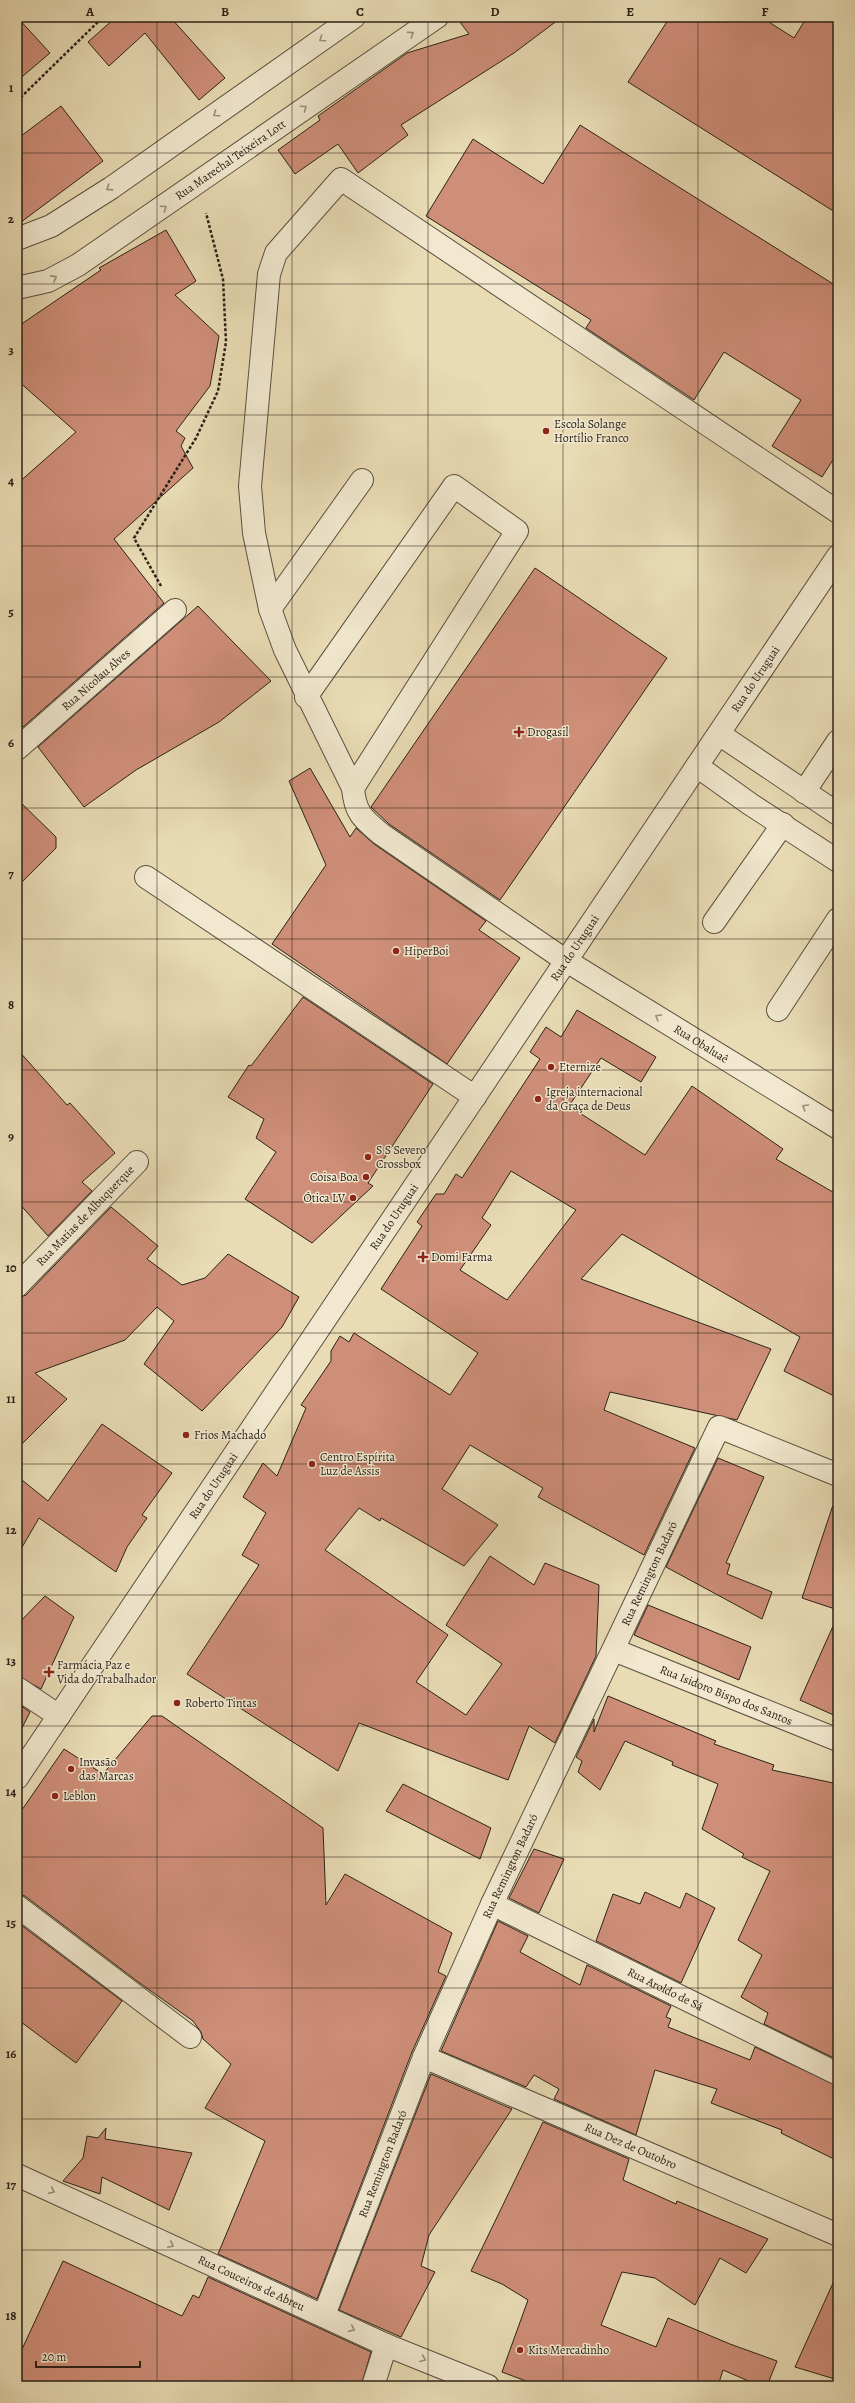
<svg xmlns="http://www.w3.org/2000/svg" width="855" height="2403" viewBox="0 0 855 2403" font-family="Alegreya,serif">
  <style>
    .building { fill: #ce8e78; stroke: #2b2218; fill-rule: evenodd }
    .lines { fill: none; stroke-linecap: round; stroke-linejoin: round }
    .minor-casing { stroke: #5a503f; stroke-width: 24 }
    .path { stroke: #2b2218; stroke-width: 2.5; stroke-dasharray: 3 2; stroke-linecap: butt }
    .minor { stroke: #f1e8cf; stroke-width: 22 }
    .oneway { stroke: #988f7d }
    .grid { fill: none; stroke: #2b2218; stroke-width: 1; stroke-opacity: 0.55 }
    .poi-dot { fill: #8f2418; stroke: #f1e8cf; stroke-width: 1.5 }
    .labels { text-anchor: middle; stroke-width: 3; stroke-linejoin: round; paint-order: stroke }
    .street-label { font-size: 12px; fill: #2b2218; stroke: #f1e8cf }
    .poi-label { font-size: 12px; fill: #2b2218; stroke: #f1e8cf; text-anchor: start }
    .neatline { fill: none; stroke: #2b2218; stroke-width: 1.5 }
    .grid-label { font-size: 13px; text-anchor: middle; font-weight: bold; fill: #2b2218 }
  </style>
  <rect width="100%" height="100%" fill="#e9dcb5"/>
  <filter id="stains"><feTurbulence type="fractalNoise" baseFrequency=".005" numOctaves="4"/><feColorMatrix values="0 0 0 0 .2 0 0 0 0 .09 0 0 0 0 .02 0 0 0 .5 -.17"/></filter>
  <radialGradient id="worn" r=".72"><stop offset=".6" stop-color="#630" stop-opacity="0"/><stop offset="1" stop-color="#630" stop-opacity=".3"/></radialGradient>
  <g class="building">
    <polygon points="17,17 50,53 17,81"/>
    <polygon points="116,17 170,17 225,78 199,100 145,33 109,66 88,42"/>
    <polygon points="456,17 562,17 514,53 401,125 408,135 358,173 338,144 295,174 278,150 320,120 318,116 407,53 469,34"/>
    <polygon points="670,17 761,17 794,38 807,17 838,17 838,214 628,82"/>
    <polygon points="61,106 103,161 17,225 17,139"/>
    <polygon points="580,125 838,287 838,452 822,477 772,446 801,400 724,352 694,400 586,328 591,320 426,216 473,139 543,184"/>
    <polygon points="166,230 196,281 175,295 219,336 210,386 176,431 185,438 181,446 193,468 114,539 164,603 23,727 17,719 17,484 76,432 17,380 17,327 101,270 99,268"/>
    <polygon points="535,568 667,658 500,900 389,824 371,807"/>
    <polygon points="198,606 271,681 219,722 136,770 84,807 38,747"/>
    <polygon points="310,768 350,837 356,828 374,844 486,921 479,930 520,958 447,1064 272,944 326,865 289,781"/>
    <polygon points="17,799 56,837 56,848 17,887"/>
    <polygon points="303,997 433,1084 368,1183 373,1186 312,1243 245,1199 276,1152 256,1138 264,1119 228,1097 249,1065 251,1066"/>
    <path d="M577 1010 656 1057 641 1082 601 1058 569 1106 645 1155 692 1086 783 1149 776 1159 838 1195V1398L784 1371 800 1337 622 1234 581 1279 771 1349 737 1420 610 1392 604 1410 695 1448 644 1555 538 1497 543 1488 470 1445 442 1489 498 1525 464 1566 381 1518 380 1521 359 1508 325 1550 448 1635 416 1682 466 1715 502 1664 446 1625 490 1556 534 1585 545 1563 599 1585 596 1656 555 1743 529 1726 508 1780 359 1723 338 1771 187 1674 259 1565 242 1555 266 1513 243 1497 263 1463 277 1476 306 1408 301 1405 331 1361V1351L340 1336 349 1342 354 1333 450 1395 478 1353 381 1289 422 1226 417 1222 436 1194H444L456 1174 462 1178 540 1059 530 1052 546 1027 561 1037ZM511 1171 576 1210 507 1300 460 1270 491 1225 482 1218Z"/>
    <polygon points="17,1049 67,1105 70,1103 115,1153 82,1182 92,1191 48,1236 17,1201"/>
    <polygon points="111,1207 158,1246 147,1259 182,1285 205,1278 228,1254 299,1297 282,1327 202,1411 144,1364 174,1321 157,1307 125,1340 35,1373 67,1399 17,1449 17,1298 26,1295"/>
    <polygon points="102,1424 172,1473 142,1515 147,1518 127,1547 116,1572 39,1518 17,1556 17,1476 48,1501"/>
    <polygon points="718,1458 764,1477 726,1563 730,1564 727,1574 772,1592 762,1619 666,1567"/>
    <polygon points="833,1505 838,1505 838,1610 802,1598"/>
    <polygon points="45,1596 74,1617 41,1689 17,1676 17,1625"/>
    <polygon points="648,1605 751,1647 739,1680 634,1635"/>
    <polygon points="838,1615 838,1717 800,1700"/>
    <polygon points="608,1696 716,1741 714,1744 774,1765 772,1770 838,1784 838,2060 764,2024 768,2013 741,1997 762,1955 738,1940 770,1871 742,1857 744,1854 702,1829 718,1784 672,1765 673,1762 625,1741 600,1790 578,1772 582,1761 576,1757 594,1719 594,1732"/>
    <polygon points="17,1703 30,1712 17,1738"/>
    <polygon points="152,1716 162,1716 323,1828 326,1905 345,1874 452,1933 438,1972 446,1976 412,2052 317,2299 218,2254 265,2141 205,2108 231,2064 203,2039 201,2032 193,2021 137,1981 25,1896 17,1894 17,1817 64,1749 103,1774"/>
    <polygon points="403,1784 491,1828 480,1859 386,1811"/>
    <polygon points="534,1849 564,1859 539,1913 509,1898"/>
    <polygon points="645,1892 680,1908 686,1893 715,1908 681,1983 596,1941 613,1894 640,1904"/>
    <polygon points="498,1921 528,1936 520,1952 580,1985 587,1965 671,2006 666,2017 671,2019 668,2027 750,2060 755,2047 838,2086 838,2161 781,2133 782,2130 711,2103 717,2089 655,2070 636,2135 554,2099 559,2089 534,2075 526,2087 441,2051"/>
    <polygon points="17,1922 122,2001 76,2063 17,2019"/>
    <polygon points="431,2074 512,2109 429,2235 421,2266 435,2272 401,2337 339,2310"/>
    <polygon points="543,2122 629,2159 623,2180 676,2204 677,2201 768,2239 746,2273 720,2258 695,2305 655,2278 622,2272 601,2325 656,2347 668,2318 730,2344 777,2361 767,2386 760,2386 723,2370 718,2386 539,2386 502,2372 528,2300 502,2284 471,2271"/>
    <polygon points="106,2128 105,2139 192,2153 169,2210 102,2177 100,2194 63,2181 83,2158 87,2136 98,2138"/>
    <polygon points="63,2261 182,2316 193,2295 199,2298 208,2277 371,2352 361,2386 17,2386 17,2360"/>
    <polygon points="838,2272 838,2380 795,2367"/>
  </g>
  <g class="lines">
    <defs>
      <g id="minor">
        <polyline points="17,239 51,226 111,188 354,17"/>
        <path id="s1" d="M17 288 48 281 78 265 437 17"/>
        <polyline points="270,609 362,480"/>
        <polyline points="306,697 454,486 517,531 353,788 285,650 270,609 254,533 250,486 269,274 276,253 341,179 838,512"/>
        <polyline points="719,734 838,814"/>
        <path id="s2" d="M17 749 175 610"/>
        <polyline points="697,766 750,804 838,861"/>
        <path id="s3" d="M353 788C355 813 363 819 381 834L565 960 838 1128"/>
        <polyline points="804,792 838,741"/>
        <polyline points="146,877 475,1097"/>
        <polyline points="714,922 783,824"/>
        <polyline points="778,1010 838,919"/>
        <path id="s4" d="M17 1286 137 1162"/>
        <path id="s5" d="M614 1650 838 1740"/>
        <polyline points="17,1688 59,1716"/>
        <path id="s6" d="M17 1778 838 556"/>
        <path id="s7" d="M492 1904 838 2074"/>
        <polyline points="17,1906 190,2037"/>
        <path id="s8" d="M424 2057 838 2235"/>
        <path id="s9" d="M17 2175 386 2345 488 2386"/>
        <path id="s10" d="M324 2315 424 2057 492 1904 719 1427 838 1475"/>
        <polyline points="373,2386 386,2345"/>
      </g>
    </defs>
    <use href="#minor" class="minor-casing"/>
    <g class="path">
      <polyline points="17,101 103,17"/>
      <polyline points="161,586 134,538 196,438 218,391 226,342 223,279 206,213"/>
    </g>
    <use href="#minor" class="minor"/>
  </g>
  <defs><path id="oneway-chevron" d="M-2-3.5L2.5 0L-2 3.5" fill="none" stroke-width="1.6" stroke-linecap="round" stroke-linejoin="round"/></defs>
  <g class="oneway">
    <use href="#oneway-chevron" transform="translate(411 34) rotate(-34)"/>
    <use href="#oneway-chevron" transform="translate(322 39) rotate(145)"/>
    <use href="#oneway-chevron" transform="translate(304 108) rotate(-35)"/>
    <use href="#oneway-chevron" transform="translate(216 114) rotate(145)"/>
    <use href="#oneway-chevron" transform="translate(109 188) rotate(147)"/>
    <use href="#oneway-chevron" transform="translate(164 208) rotate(-35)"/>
    <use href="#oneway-chevron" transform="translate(54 278) rotate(-28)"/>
    <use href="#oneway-chevron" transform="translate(658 1017) rotate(-149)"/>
    <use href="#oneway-chevron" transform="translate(805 1107) rotate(-149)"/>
    <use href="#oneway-chevron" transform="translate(52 2191) rotate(25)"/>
    <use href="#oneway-chevron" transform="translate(171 2245) rotate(25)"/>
    <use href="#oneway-chevron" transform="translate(352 2329) rotate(25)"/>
    <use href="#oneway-chevron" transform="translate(423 2359) rotate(22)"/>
  </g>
  <path class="grid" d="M157 17V2386M292 17V2386M428 17V2386M563 17V2386M698 17V2386M17 153H838M17 284H838M17 415H838M17 546H838M17 677H838M17 808H838M17 939H838M17 1070H838M17 1202H838M17 1333H838M17 1464H838M17 1595H838M17 1726H838M17 1857H838M17 1988H838M17 2119H838M17 2250H838"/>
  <g class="poi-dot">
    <circle cx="546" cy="431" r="4"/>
    <path d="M517 726h4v4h4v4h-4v4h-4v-4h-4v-4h4z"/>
    <circle cx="396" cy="951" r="4"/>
    <circle cx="551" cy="1067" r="4"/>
    <circle cx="538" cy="1099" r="4"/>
    <circle cx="368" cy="1157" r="4"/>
    <circle cx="366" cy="1177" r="4"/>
    <circle cx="353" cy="1198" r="4"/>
    <path d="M421 1251h4v4h4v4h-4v4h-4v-4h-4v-4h4z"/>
    <circle cx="186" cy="1435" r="4"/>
    <circle cx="312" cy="1464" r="4"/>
    <path d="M47 1666h4v4h4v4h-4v4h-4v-4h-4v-4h4z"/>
    <circle cx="177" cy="1703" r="4"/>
    <circle cx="71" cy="1769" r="4"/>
    <circle cx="55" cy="1796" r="4"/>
    <circle cx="520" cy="2350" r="4"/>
  </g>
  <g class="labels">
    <g class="street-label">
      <text dy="4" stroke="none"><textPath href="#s1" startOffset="251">Rua Marechal Teixeira Lott</textPath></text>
      <text dy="4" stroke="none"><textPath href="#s6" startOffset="1324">Rua do Uruguai</textPath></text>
      <text dy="4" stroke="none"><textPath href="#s2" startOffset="105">Rua Nicolau Alves</textPath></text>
      <text dy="4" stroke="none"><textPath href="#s6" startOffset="1000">Rua do Uruguai</textPath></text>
      <text dy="4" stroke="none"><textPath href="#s3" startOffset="439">Rua Obaluaê</textPath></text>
      <text dy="4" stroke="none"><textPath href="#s4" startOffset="98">Rua Matias de Albuquerque</textPath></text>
      <text dy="4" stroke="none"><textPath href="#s6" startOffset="676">Rua do Uruguai</textPath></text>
      <text dy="4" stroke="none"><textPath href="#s6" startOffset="352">Rua do Uruguai</textPath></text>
      <text dy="4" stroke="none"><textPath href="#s10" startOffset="810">Rua Remington Badaró</textPath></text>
      <text dy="4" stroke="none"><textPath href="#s5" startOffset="121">Rua Isidoro Bispo dos Santos</textPath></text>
      <text dy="4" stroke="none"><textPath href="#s10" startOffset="486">Rua Remington Badaró</textPath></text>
      <text dy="4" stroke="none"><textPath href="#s7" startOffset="193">Rua Aroldo de Sá</textPath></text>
      <text dy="4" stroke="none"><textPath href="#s8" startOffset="225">Rua Dez de Outobro</textPath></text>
      <text dy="4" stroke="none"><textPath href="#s10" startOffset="162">Rua Remington Badaró</textPath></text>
      <text dy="4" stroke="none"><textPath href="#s9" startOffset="258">Rua Couceiros de Abreu</textPath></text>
    </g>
    <g class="poi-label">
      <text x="554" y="428">Escola Solange<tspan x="554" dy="14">Hortílio Franco</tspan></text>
      <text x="527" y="736">Drogasil</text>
      <text x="404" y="955">HiperBoi</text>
      <text x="559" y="1071">Eternize</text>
      <text x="546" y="1096">Igreja internacional<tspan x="546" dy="14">da Graça de Deus</tspan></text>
      <text x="376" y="1154">S S Severo<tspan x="376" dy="14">Crossbox</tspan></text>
      <text x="358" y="1181" text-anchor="end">Coisa Boa</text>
      <text x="345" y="1202" text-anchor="end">Ótica LV</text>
      <text x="431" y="1261">Domi Farma</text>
      <text x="194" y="1439">Frios Machado</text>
      <text x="320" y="1461">Centro Espírita<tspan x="320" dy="14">Luz de Assis</tspan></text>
      <text x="57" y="1669">Farmácia Paz e<tspan x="57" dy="14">Vida do Trabalhador</tspan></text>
      <text x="185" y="1707">Roberto Tintas</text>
      <text x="79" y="1766">Invasão<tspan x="79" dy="14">das Marcas</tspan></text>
      <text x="63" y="1800">Leblon</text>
      <text x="528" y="2354">Kits Mercadinho</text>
    </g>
  </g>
  <rect width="855" height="2403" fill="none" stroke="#e9dcb5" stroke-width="44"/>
  <path d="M36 2361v6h104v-6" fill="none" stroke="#2b2218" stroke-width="2"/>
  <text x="42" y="2361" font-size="12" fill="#2b2218" stroke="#f1e8cf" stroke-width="3" paint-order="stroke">20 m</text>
  <rect x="22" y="22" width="811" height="2359" class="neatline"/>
  <g class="grid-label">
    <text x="90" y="16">A</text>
    <text x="225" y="16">B</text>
    <text x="360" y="16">C</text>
    <text x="495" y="16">D</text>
    <text x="630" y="16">E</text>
    <text x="765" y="16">F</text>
    <text x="11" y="92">1</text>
    <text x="11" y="223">2</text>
    <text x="11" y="354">3</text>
    <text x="11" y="485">4</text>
    <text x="11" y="616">5</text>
    <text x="11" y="747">6</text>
    <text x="11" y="878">7</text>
    <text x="11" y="1009">8</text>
    <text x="11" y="1141">9</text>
    <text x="11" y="1272">10</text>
    <text x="11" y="1403">11</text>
    <text x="11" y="1534">12</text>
    <text x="11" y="1665">13</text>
    <text x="11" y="1796">14</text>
    <text x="11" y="1927">15</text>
    <text x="11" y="2058">16</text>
    <text x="11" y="2189">17</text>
    <text x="11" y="2320">18</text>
  </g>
  <rect width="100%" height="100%" filter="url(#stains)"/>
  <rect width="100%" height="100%" fill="url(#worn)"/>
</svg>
